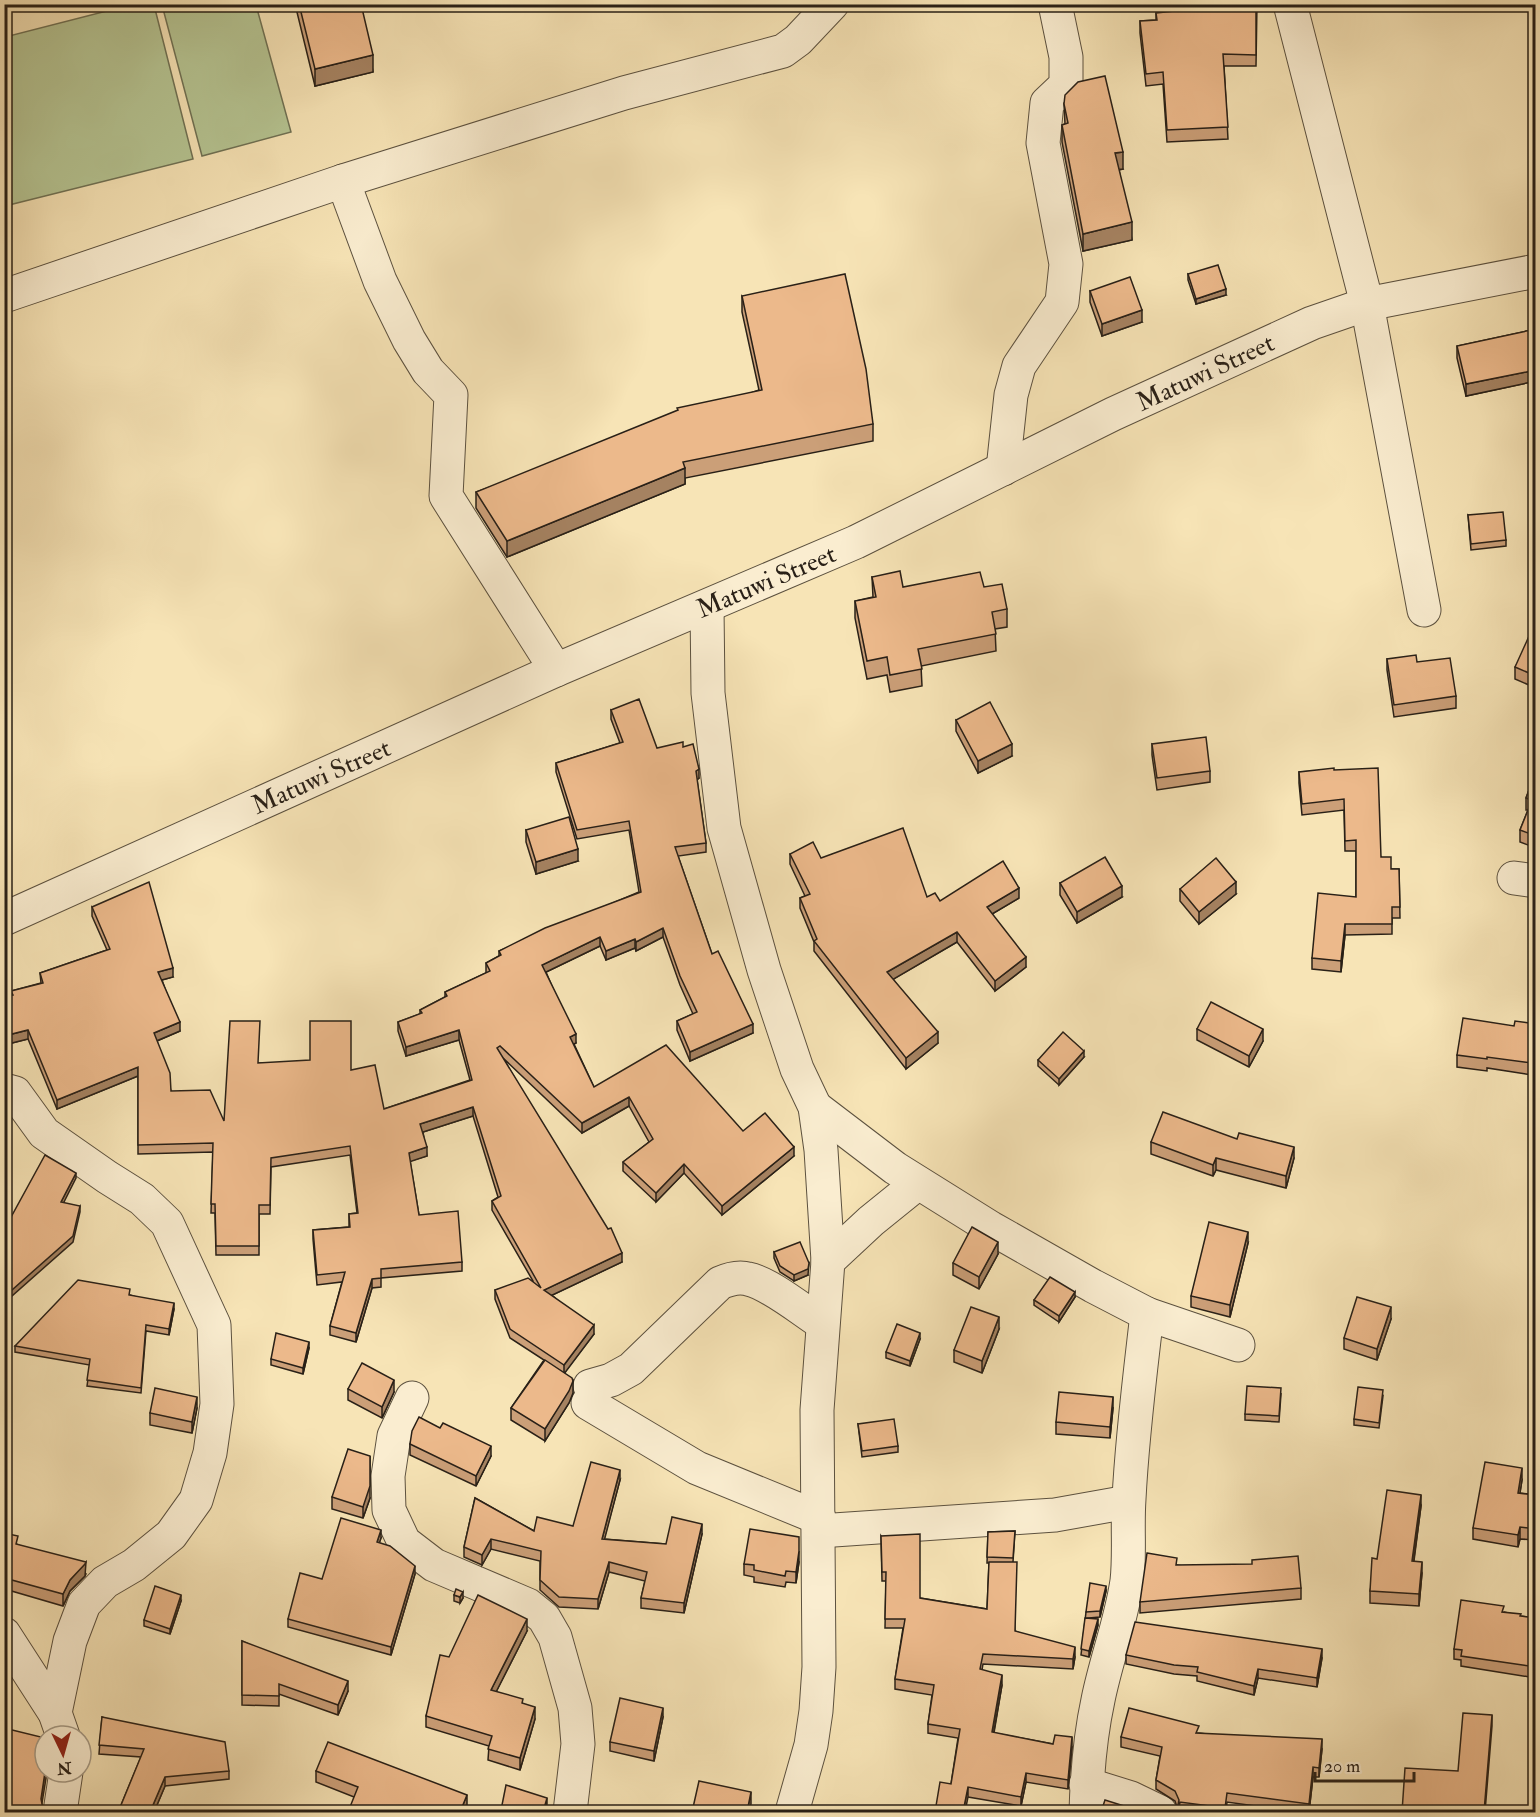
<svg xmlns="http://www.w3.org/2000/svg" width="1540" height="1817" viewBox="0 0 1540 1817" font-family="'IM FELL Double Pica',serif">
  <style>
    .garden { fill: #b6c593; stroke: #707255; stroke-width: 1.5 }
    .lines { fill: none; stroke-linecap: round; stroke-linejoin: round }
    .street-casing { stroke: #5c513f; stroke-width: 35 }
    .street { stroke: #faedd0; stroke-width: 33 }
    .wall { fill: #cb9f78; stroke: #292017; stroke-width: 1.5 }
    .shaded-wall { fill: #a58261; stroke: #292017; stroke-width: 1.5 }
    .building { fill: #ecb98b; stroke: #292017; stroke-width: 1.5 }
    .labels { text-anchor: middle; stroke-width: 4.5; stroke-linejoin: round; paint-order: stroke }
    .street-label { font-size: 26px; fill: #292017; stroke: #faedd0 }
  </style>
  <rect width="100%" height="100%" fill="#f7e4b6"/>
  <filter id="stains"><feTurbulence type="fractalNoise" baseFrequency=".00333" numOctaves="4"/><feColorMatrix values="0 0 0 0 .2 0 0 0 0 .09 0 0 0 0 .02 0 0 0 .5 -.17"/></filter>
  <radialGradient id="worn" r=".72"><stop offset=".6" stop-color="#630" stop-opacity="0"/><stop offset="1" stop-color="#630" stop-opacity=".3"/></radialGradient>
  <g class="garden">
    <polygon points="134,4 154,5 193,159 5,206 5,37"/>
    <polygon points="162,5 256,5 291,132 202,156"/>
  </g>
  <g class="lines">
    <defs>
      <g id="street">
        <polyline points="1290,4 1367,304 1424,610"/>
        <polyline points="343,181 380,281 409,340 428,371 451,395 446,496 556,670"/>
        <polyline points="4,296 343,181 624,93 783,51 798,40 832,4"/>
        <polyline points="1003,469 1011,395 1019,366 1062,302 1066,264 1043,143 1047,103 1066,85 1066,57 1055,4"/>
        <polyline points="707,607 708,693 724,828 764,970 797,1069 815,1107 821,1150 828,1261 817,1410 819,1667 816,1711 811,1745 792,1812"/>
        <polyline points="1514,878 1536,881"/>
        <polyline points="4,919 556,670 856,542 1113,414 1312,323 1367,304 1536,271"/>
        <polyline points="4,1090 15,1093 44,1133 107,1177 142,1199 167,1223 214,1325 217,1404 210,1453 196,1500 171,1535 134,1565 105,1582 84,1604 70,1641 55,1713"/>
        <polyline points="815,1107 895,1168 991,1228 1093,1286 1147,1314 1238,1345"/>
        <polyline points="828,1261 871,1221 918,1183"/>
        <path d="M590 1386 611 1380 631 1369 720 1283C729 1279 738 1276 748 1279 769 1283 803 1311 822 1323"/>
        <polyline points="412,1398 394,1436 388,1476 389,1510 404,1542 434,1565 528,1605 544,1618 555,1637 575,1708 578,1744 570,1812"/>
        <polyline points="588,1403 697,1468 819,1518"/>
        <polyline points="819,1531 1055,1515 1128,1502"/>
        <polyline points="4,1634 55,1713 63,1736"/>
        <polyline points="1086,1784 1131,1798 1160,1812"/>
        <polyline points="60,1812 66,1772"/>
        <path d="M1086 1812C1087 1775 1090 1737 1098 1700 1106 1660 1121 1622 1127 1581 1130 1554 1127 1526 1129 1499 1132 1437 1140 1375 1147 1314"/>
      </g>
    </defs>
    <use href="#street" class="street-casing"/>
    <use href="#street" class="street"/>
  </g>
  <g class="wall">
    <polygon points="295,4 361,4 373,72 315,86"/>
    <polygon points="1257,4 1256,66 1224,66 1228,139 1167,142 1163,84 1146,86 1140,33 1140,21 1156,20 1156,13"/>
    <polygon points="1064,104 1123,169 1119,170 1132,240 1083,251 1062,142 1062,125 1065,124"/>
    <polygon points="1188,274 1226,295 1196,304 1188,280"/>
    <polygon points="1090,291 1142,322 1102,336 1090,302"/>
    <polygon points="742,296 873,424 873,441 685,478 685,484 507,557 476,508 476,492 759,390 742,312"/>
    <polygon points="1536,329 1536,381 1466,396 1457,358 1457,346"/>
    <polygon points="1468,515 1506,540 1506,546 1471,550"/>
    <polygon points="872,577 903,587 984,587 1007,609 1007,627 995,629 996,651 921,666 922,686 890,692 887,675 867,679 855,618 855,601 873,597"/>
    <polygon points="1536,636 1536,688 1515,679 1515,667"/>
    <polygon points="1387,659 1417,662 1456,696 1456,708 1394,717 1387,670"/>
    <polygon points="611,710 657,748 683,747 699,778 697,780 706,843 706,852 678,856 712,954 753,1033 690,1061 677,1030 677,1021 693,1014 680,985 663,937 636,951 635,948 606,960 600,946 546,972 576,1043 574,1044 594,1087 743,1131 794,1156 722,1215 684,1173 656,1202 623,1171 623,1162 649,1142 629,1106 582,1133 503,1058 622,1262 552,1295 594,1334 564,1373 573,1393 569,1403 545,1441 511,1420 511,1408 544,1360 510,1338 495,1299 495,1290 533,1281 492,1210 492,1201 498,1197 473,1116 423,1132 427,1156 410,1161 419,1215 462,1262 462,1271 381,1278 381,1287 372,1288 356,1342 330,1335 330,1326 342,1282 317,1285 313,1239 313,1230 349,1227 349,1214 357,1213 350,1155 271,1167 270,1214 259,1214 259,1255 216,1255 215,1213 211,1213 213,1152 138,1154 138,1076 57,1109 28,1039 4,1045 4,997 11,995 11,991 41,983 40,973 107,950 92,916 92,907 173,977 162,980 180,1031 157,1041 171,1091 224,1121 259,1063 351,1070 384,1109 470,1080 459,1040 406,1056 398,1031 398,1022 420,1014 420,1010 445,997 445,992 486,973 486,963 499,956 499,951 639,892 629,830 577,839 556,772 556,763 620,743 611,719"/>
    <polygon points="956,720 1012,756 978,773 956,731"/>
    <polygon points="1152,744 1210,771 1210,782 1157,790 1152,755"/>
    <polygon points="1334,770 1381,857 1391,869 1399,869 1400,918 1392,918 1392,934 1345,935 1341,972 1312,969 1312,958 1356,897 1356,851 1345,851 1344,810 1302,815 1299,783 1299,772"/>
    <polygon points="1535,774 1536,848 1520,842 1520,830 1528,810 1526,810 1526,798"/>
    <polygon points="526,830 578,861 536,874 526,842"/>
    <polygon points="790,854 821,858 927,897 940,901 1019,898 992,914 1026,967 995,991 957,942 893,979 938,1043 906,1069 814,951 814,942 800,908 800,898 805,896 790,864"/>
    <polygon points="1060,883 1122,897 1077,923 1060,895"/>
    <polygon points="1180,889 1236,894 1199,924 1180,901"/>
    <polygon points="1536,1024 1536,1067 1533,1067 1532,1075 1487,1068 1487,1071 1457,1067 1457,1055 1514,1026"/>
    <polygon points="1197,1029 1263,1041 1249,1067 1197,1040"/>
    <polygon points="1084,1057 1059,1085 1038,1066 1038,1060"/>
    <polygon points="1237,1139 1294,1158 1286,1188 1216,1170 1213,1176 1151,1154 1151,1142"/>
    <polygon points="1248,1243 1230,1317 1191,1307 1191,1296"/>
    <polygon points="774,1252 808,1275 794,1281 780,1272 774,1258"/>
    <polygon points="998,1254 979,1289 953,1275 953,1263"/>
    <polygon points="130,1295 174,1309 169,1335 146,1331 141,1393 87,1386 90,1365 15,1352 15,1346"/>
    <polygon points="1075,1297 1059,1322 1034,1305 1034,1300"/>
    <polygon points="1391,1319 1377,1360 1344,1349 1344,1338"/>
    <polygon points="999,1329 982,1373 954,1362 954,1350"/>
    <polygon points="920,1339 910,1366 886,1358 886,1352"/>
    <polygon points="309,1348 303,1374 271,1365 271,1359"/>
    <polygon points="348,1389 394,1392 382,1418 348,1400"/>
    <polygon points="1281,1394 1279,1422 1245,1420 1245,1414"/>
    <polygon points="1383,1396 1379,1428 1354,1425 1354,1419"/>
    <polygon points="197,1408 192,1433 150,1425 150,1413"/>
    <polygon points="1113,1408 1110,1438 1056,1434 1056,1422"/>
    <polygon points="858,1424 898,1446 898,1452 862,1457"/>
    <polygon points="410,1444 491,1456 476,1486 410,1455"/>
    <polygon points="620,1480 604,1539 666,1544 702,1534 684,1613 641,1608 641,1598 645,1581 609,1572 598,1609 559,1607 540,1590 540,1561 491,1549 482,1565 464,1557 464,1547 475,1498 534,1531 573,1526"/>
    <polygon points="1522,1480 1520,1493 1536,1495 1536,1540 1520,1539 1518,1547 1473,1539 1473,1528"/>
    <polygon points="332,1497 370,1498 363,1518 332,1509"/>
    <polygon points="1421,1506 1414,1561 1422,1573 1419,1606 1370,1603 1370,1591 1377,1559"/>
    <polygon points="1015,1531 1013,1562 1015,1631 1075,1657 1073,1669 983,1664 982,1670 1002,1685 994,1733 1053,1744 1072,1747 1068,1789 1026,1782 1021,1806 968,1797 951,1784 958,1738 928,1733 928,1724 932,1695 895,1689 895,1679 903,1628 885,1628 886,1581 882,1581 881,1536 920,1598 987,1609 989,1563 987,1563 988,1532"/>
    <polygon points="4,1533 18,1545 86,1574 85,1576 70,1591 63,1606 8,1590 7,1594 4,1593"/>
    <polygon points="381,1538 379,1543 415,1574 391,1655 288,1627 288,1619 322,1579"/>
    <polygon points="799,1562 796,1583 786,1582 785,1587 754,1582 754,1577 744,1575 744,1564"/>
    <polygon points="1177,1565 1301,1588 1301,1599 1140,1613 1140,1602"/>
    <polygon points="1106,1591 1100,1617 1088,1618 1098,1625 1089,1657 1081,1655 1086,1612"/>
    <polygon points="454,1595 463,1598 460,1603 454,1601"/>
    <polygon points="181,1601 170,1634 144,1626 144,1620"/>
    <polygon points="1504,1612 1521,1616 1536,1618 1536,1678 1461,1666 1461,1660 1454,1659 1454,1649"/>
    <polygon points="527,1631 496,1692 523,1704 535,1719 520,1770 488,1760 489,1746 426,1727 426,1716 449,1657"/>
    <polygon points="242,1641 348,1691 338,1715 279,1694 279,1706 242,1705"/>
    <polygon points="1126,1655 1322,1658 1317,1687 1258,1678 1254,1695 1197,1681 1197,1676 1174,1674 1126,1664"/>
    <polygon points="102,1717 229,1771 229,1779 165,1786 154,1812 119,1812 119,1810 141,1757 99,1754"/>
    <polygon points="663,1717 654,1761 610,1751 610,1742"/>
    <polygon points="1199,1733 1322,1749 1319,1777 1313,1777 1309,1812 1299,1812 1227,1802 1226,1812 1188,1812 1180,1811 1179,1812 1175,1812 1177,1810 1177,1807 1175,1801 1156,1789 1156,1780 1160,1756 1121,1747 1121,1737"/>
    <polygon points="316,1771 467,1806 354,1797 316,1782"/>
  </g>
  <g class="shaded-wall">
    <polygon points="373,55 373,72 315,86 315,69"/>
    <polygon points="1123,152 1123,169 1115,170 1115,153"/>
    <polygon points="1132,222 1132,240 1083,251 1083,234"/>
    <polygon points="1226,289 1226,295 1196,304 1196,299"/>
    <polygon points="1142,310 1142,322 1102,336 1102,324"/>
    <polygon points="1536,370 1536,381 1466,396 1466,384"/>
    <polygon points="685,468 685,484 507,557 507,541"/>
    <polygon points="1012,744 1012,756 978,773 978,761"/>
    <polygon points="699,769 699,778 696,780 696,771"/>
    <polygon points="578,849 578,861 536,874 536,862"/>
    <polygon points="1236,882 1236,894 1199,924 1199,912"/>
    <polygon points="1122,886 1122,897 1077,923 1077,912"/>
    <polygon points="1019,888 1019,898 987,917 987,907"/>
    <polygon points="1345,924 1345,935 1341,972 1341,961"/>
    <polygon points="663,928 663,937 636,951 636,942"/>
    <polygon points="957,932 957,942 887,983 887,972"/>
    <polygon points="600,937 600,946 542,974 542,965"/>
    <polygon points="635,939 635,948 606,960 606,951"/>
    <polygon points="1026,957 1026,967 995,991 995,981"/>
    <polygon points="173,968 173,977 158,981 158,972"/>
    <polygon points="180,1022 180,1031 154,1042 154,1033"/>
    <polygon points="753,1024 753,1033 690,1061 690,1052"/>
    <polygon points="1263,1029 1263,1041 1249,1067 1249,1056"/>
    <polygon points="28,1030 28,1039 4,1045 4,1036"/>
    <polygon points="459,1030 459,1040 406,1056 406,1047"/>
    <polygon points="938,1032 938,1043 906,1069 906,1058"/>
    <polygon points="576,1034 576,1043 570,1046 570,1037"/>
    <polygon points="1084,1051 1084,1057 1059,1085 1059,1079"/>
    <polygon points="138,1067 138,1076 57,1109 57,1100"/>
    <polygon points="629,1097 629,1106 582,1133 582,1123"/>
    <polygon points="10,1106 10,1117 7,1130 5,1130 4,1140 4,1119"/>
    <polygon points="473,1107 473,1116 420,1133 420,1124"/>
    <polygon points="427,1147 427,1156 409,1162 409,1153"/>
    <polygon points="794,1147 794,1156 722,1215 722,1206"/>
    <polygon points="1294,1147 1294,1158 1286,1188 1286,1176"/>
    <polygon points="1216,1158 1216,1170 1213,1176 1213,1165"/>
    <polygon points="684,1164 684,1173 656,1202 656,1193"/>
    <polygon points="76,1173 76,1178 61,1208 61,1202"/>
    <polygon points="80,1206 80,1212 73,1242 4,1303 4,1297"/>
    <polygon points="1248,1232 1248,1243 1230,1317 1230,1305"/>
    <polygon points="998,1242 998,1254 979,1289 979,1277"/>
    <polygon points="622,1253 622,1262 544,1299 544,1290"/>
    <polygon points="809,1263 808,1275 794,1281 794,1275"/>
    <polygon points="372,1279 372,1288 356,1342 356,1333"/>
    <polygon points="1075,1292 1075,1297 1059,1322 1059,1316"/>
    <polygon points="174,1303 174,1309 169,1335 169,1329"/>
    <polygon points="1391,1307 1391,1319 1377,1360 1377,1349"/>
    <polygon points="999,1317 999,1329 982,1373 982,1361"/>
    <polygon points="594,1325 594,1334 564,1374 564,1365"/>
    <polygon points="920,1333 920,1339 910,1366 910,1361"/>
    <polygon points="309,1342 309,1348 303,1374 303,1368"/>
    <polygon points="394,1380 394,1392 382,1418 382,1407"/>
    <polygon points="573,1381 573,1393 569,1403 545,1441 545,1429"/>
    <polygon points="197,1397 197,1408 192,1433 192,1422"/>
    <polygon points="1113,1397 1113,1408 1110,1438 1110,1427"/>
    <polygon points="491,1446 491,1456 476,1486 476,1476"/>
    <polygon points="370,1456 370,1498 363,1518 363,1507"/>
    <polygon points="1522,1468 1522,1480 1518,1505 1518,1493"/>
    <polygon points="620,1470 620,1480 602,1549 602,1539"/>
    <polygon points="1421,1495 1421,1506 1412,1573 1412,1561"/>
    <polygon points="702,1524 702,1534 684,1613 684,1603"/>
    <polygon points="1520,1527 1520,1539 1518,1547 1518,1535"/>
    <polygon points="381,1530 381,1538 377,1550 377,1542"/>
    <polygon points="491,1539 491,1549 482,1565 482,1555"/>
    <polygon points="799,1551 799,1562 796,1583 796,1572"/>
    <polygon points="86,1562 85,1576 70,1591 63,1606 63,1594 70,1580"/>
    <polygon points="609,1562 609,1572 598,1609 598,1599"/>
    <polygon points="1422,1562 1422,1573 1419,1606 1419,1594"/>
    <polygon points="415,1566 415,1574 391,1655 391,1647"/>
    <polygon points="1106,1586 1106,1591 1100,1617 1100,1611"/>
    <polygon points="463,1592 463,1598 460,1603 460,1597"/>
    <polygon points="181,1595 181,1601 170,1634 170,1629"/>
    <polygon points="527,1619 527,1631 491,1702 491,1690"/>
    <polygon points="1098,1619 1098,1625 1089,1657 1089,1651"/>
    <polygon points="1075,1647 1075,1657 1073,1669 1073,1659"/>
    <polygon points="1322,1649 1322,1658 1317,1687 1317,1678"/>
    <polygon points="8,1664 8,1674 4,1703 4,1692"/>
    <polygon points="1258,1669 1258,1678 1254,1695 1254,1686"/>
    <polygon points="1002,1675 1002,1685 992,1742 992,1732"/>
    <polygon points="348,1681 348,1691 338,1715 338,1705"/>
    <polygon points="535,1707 535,1719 520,1770 520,1758"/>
    <polygon points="663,1708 663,1717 654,1761 654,1751"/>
    <polygon points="1492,1715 1492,1726 1485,1812 1484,1812"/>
    <polygon points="1072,1737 1072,1747 1068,1789 1068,1780"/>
    <polygon points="1322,1739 1322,1749 1319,1777 1319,1768"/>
    <polygon points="1313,1767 1313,1777 1309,1812 1309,1804"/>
    <polygon points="45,1772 47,1772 41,1809 41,1799"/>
    <polygon points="1026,1773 1026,1782 1021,1806 1021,1797"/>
    <polygon points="165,1777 165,1786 154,1812 150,1812"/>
    <polygon points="968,1787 968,1797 965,1812 963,1812"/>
    <polygon points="751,1792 751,1804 749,1812 747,1812"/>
    <polygon points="467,1795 467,1806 464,1812 460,1812"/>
    <polygon points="547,1798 547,1804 544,1812 543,1812"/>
  </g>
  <g class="building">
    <polygon points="299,4 361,4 373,55 315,69"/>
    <polygon points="1220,4 1256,4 1256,55 1223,54 1228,127 1167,130 1163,72 1146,74 1140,21 1157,20 1156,13 1220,6"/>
    <polygon points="1105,76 1123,152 1115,153 1132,222 1083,234 1062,125 1068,123 1064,104 1065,95 1078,82"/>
    <polygon points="1218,265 1226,289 1196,299 1188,274"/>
    <polygon points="845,274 866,369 873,424 683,462 685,468 507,541 476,492 678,410 677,408 762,390 742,296"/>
    <polygon points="1130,277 1142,310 1102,324 1090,291"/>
    <polygon points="1536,329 1536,370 1466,384 1457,346"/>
    <polygon points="1503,512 1506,540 1471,544 1468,515"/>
    <polygon points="900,571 903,587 980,572 984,587 1002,584 1007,609 992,612 996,634 918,649 922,669 890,675 887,657 867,661 855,601 876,597 872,577"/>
    <polygon points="1530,634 1536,636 1536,676 1515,667"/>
    <polygon points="1416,655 1417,662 1450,658 1456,696 1394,705 1387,659"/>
    <polygon points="639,699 657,748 683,742 683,747 693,744 699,769 696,771 706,843 675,847 712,954 718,951 753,1024 690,1052 677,1021 697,1012 680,976 663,928 636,942 635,939 606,951 600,937 542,965 576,1034 570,1037 594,1087 666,1045 743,1131 765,1113 794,1147 722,1206 684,1164 656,1193 623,1162 653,1139 629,1097 582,1123 500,1046 497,1048 608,1229 611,1228 622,1253 544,1290 594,1325 564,1365 510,1329 495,1290 528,1278 541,1288 492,1201 501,1196 473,1107 420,1124 427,1147 409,1153 419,1215 458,1211 462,1262 381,1269 381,1278 372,1279 356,1333 330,1326 345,1272 317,1275 313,1230 350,1227 349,1214 358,1213 350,1146 271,1158 270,1205 259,1205 259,1246 216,1246 215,1204 211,1204 213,1143 138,1145 138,1067 57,1100 28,1030 4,1036 4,997 13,995 11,991 43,983 40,973 110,949 92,907 149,882 173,968 158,972 180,1022 154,1033 170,1073 171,1091 210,1090 224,1121 230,1021 260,1021 258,1063 310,1060 310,1021 351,1021 351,1070 375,1065 384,1109 472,1080 459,1030 406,1047 398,1022 422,1013 420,1010 447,996 445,992 490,971 486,963 501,955 499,951 545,928 641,892 629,821 577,830 556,763 623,742 611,710"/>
    <polygon points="990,702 1012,744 978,761 956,720"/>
    <polygon points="1206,737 1210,771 1157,778 1152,744"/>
    <polygon points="1334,768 1334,770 1378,768 1381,857 1391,857 1391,869 1399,869 1400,907 1392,907 1392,924 1345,924 1341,961 1312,958 1318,893 1356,897 1356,840 1345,841 1344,799 1302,804 1299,772"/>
    <polygon points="1535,774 1536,774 1536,836 1520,830 1532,800 1526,798"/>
    <polygon points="569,817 578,849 536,862 526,830"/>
    <polygon points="903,828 927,897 935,893 940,901 1003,861 1019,888 987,907 1026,957 995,981 957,932 887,972 938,1032 906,1058 814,941 817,939 800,898 810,894 790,854 813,842 821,858"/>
    <polygon points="1105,857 1122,886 1077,912 1060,883"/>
    <polygon points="1216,858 1236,882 1199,912 1180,889"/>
    <polygon points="1211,1002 1263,1029 1249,1056 1197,1029"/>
    <polygon points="1463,1018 1514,1026 1515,1021 1536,1024 1536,1056 1533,1055 1532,1063 1487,1057 1487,1059 1457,1055"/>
    <polygon points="1063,1032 1084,1051 1059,1079 1038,1060"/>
    <polygon points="4,1099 10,1106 7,1118 4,1119"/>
    <polygon points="1163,1112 1237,1139 1239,1133 1294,1147 1286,1176 1216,1158 1213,1165 1151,1142"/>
    <polygon points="45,1155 76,1173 61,1202 80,1206 73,1236 4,1297 4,1230"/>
    <polygon points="1209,1222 1248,1232 1230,1305 1191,1296"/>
    <polygon points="972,1227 998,1242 979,1277 953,1263"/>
    <polygon points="800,1242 809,1263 808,1269 794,1275 780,1266 774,1252"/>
    <polygon points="1050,1277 1075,1292 1059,1316 1034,1300"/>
    <polygon points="78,1280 130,1289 129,1295 174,1303 169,1329 146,1325 141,1388 87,1380 90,1359 15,1346"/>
    <polygon points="1357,1297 1391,1307 1377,1349 1344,1338"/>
    <polygon points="971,1307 999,1317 982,1361 954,1350"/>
    <polygon points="897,1324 920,1333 910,1361 886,1352"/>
    <polygon points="276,1333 309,1342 303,1368 271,1359"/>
    <polygon points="545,1360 572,1378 573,1381 569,1391 545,1429 511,1408"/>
    <polygon points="362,1363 394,1380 382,1407 348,1389"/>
    <polygon points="1247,1386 1281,1388 1279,1416 1245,1414"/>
    <polygon points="1358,1387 1383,1390 1379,1423 1354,1419"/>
    <polygon points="155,1388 197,1397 192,1422 150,1413"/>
    <polygon points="1059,1392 1113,1397 1110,1427 1056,1422"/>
    <polygon points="419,1417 440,1428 443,1423 491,1446 476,1476 410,1444 412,1431"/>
    <polygon points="894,1419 898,1446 862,1451 858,1424"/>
    <polygon points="348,1449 370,1456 370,1486 363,1507 332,1497"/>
    <polygon points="591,1462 620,1470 602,1539 666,1544 672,1517 702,1524 684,1603 641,1598 647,1572 609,1562 598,1599 559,1597 540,1580 541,1551 491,1539 482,1555 464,1547 475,1498 534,1531 537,1517 573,1526"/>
    <polygon points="1485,1462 1522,1468 1518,1493 1536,1495 1536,1529 1520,1527 1518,1535 1473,1528"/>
    <polygon points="1387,1490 1421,1495 1412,1561 1422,1562 1419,1594 1370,1591 1372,1558 1377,1559"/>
    <polygon points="341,1518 381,1530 377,1542 390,1546 415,1566 391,1647 288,1619 300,1573 322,1579"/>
    <polygon points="750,1529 799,1537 799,1551 796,1572 786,1571 785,1576 754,1570 754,1565 744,1564"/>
    <polygon points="1015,1531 1013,1558 987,1557 988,1532"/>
    <polygon points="4,1533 18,1536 16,1544 86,1562 85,1564 70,1580 63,1594 8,1579 7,1582 4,1581"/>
    <polygon points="920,1534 920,1598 987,1609 989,1562 1017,1562 1015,1631 1075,1647 1073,1659 983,1654 980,1669 1002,1675 992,1732 1053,1744 1055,1735 1072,1737 1068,1780 1026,1773 1021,1797 968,1787 963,1812 935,1812 940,1782 951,1784 960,1729 928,1724 934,1685 895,1679 905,1619 885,1619 886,1572 882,1572 881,1536"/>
    <polygon points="1147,1553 1177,1558 1176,1565 1252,1564 1252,1560 1298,1556 1301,1588 1140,1602"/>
    <polygon points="1090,1583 1106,1586 1100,1611 1086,1612"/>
    <polygon points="155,1586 181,1595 170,1629 144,1620"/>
    <polygon points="456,1589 463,1592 460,1597 454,1595"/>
    <polygon points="478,1595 527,1619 491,1690 523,1699 522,1703 535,1707 520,1758 488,1749 492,1736 426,1716 440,1655 449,1657"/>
    <polygon points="1461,1600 1504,1606 1502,1612 1521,1614 1520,1616 1536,1618 1536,1667 1461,1656 1462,1650 1454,1649"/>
    <polygon points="1085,1618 1098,1619 1089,1651 1081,1649"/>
    <polygon points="1135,1622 1322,1649 1317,1678 1258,1669 1254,1686 1197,1672 1198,1667 1174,1665 1126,1655"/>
    <polygon points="242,1641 348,1681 338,1705 279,1684 279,1696 242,1695"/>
    <polygon points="4,1659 8,1664 4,1692"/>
    <polygon points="620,1698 663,1708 654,1751 610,1742"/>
    <polygon points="1129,1708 1199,1726 1196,1733 1322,1739 1319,1768 1313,1767 1309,1804 1227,1793 1225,1808 1180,1802 1178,1812 1175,1812 1177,1810 1179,1800 1175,1791 1156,1780 1162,1747 1121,1737"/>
    <polygon points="1463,1713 1492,1715 1484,1812 1402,1812 1405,1768 1458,1771"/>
    <polygon points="102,1717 225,1742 229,1771 165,1777 150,1812 126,1812 119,1810 144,1749 99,1745"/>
    <polygon points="4,1728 45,1738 45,1772 41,1799 43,1809 46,1812 4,1812"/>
    <polygon points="328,1742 467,1795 460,1812 348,1812 358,1787 316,1771"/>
    <polygon points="699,1781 751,1792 747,1812 692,1812"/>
    <polygon points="506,1785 547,1798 543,1812 508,1812 501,1810"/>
    <polygon points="1105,1800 1124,1806 1138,1812 1101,1812"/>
    <polygon points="76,1810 93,1812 74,1812"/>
  </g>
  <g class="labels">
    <g class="street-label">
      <text transform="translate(1205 372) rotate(-25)" y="9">Matuwi Street</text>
      <text transform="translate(766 581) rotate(-23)" y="9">Matuwi Street</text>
      <text transform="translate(321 776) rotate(-24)" y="9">Matuwi Street</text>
    </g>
  </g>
  <rect width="1540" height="1817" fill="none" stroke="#f7e4b6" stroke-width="24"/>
  <rect x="6" y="6" width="1528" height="1805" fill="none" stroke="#292017" stroke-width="3"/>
  <rect x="12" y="12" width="1516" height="1793" fill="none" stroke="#292017" stroke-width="1.5"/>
  <g transform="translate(63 1754) rotate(175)"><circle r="28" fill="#faedd0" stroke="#a69b86" stroke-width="1.5"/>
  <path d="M0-4.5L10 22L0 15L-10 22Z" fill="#8f2418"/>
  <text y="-9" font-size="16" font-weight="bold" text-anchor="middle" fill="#292017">N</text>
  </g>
  <path d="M1315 1772v9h99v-9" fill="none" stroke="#292017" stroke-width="3"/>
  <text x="1324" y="1772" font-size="18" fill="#292017" stroke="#faedd0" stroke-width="4.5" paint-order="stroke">20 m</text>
  <rect width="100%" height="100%" filter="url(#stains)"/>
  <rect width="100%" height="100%" fill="url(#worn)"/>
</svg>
